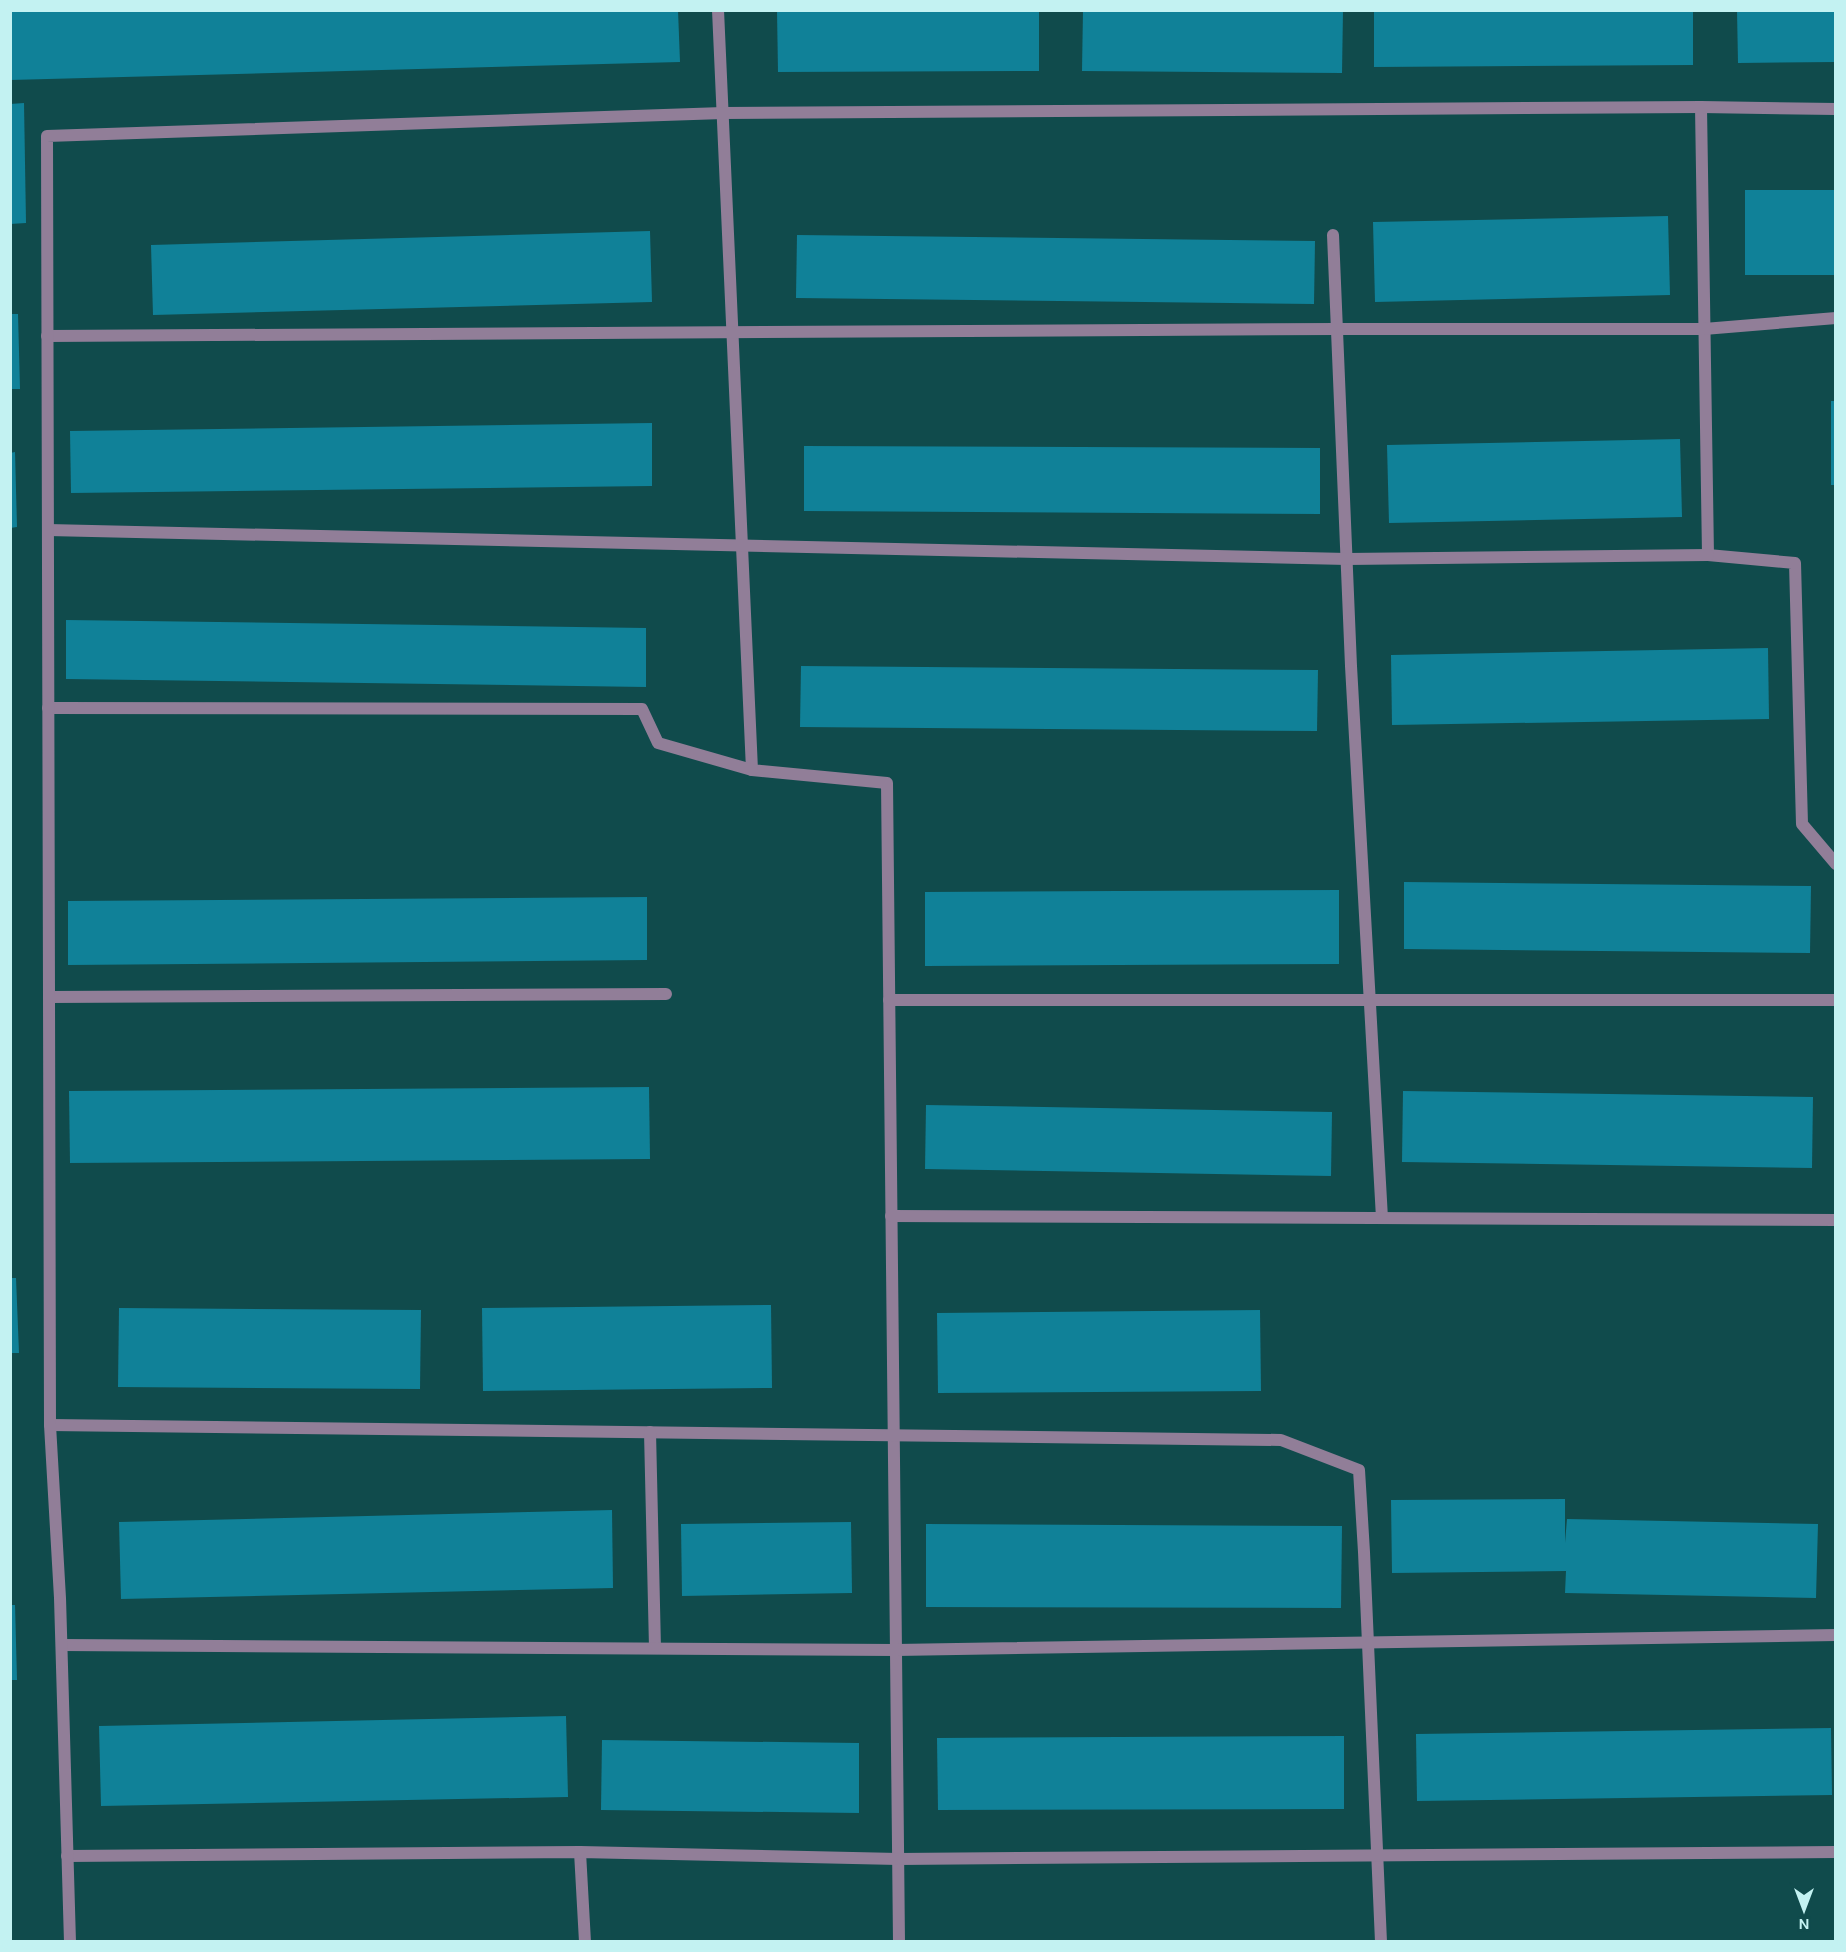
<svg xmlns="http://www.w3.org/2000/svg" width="1846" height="1952" viewBox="0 0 1846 1952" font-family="Karla,sans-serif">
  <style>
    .building { fill: #108198 }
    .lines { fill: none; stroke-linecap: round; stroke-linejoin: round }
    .lane { stroke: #917e98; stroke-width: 12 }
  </style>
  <rect width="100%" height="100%" fill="#104b4c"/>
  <g class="building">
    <polygon points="10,10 678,10 680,62 10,80"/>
    <polygon points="777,10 1039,10 1039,71 778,72"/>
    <polygon points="1083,10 1343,10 1342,73 1082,71"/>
    <polygon points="1374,10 1693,10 1693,65 1374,67"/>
    <polygon points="1737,10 1836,10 1836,62 1738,63"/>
    <polygon points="24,103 26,223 10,224 10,104"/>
    <rect x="1745" y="190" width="91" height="85"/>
    <polygon points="1668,216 1670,295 1375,302 1373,222"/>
    <polygon points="650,231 652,302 153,315 151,245"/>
    <polygon points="797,235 1315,241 1314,304 796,298"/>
    <polygon points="10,314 18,314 20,389 10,389"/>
    <rect x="1831" y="401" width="5" height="84"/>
    <polygon points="652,423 652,486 71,493 70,431"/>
    <polygon points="1680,439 1682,517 1389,523 1387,445"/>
    <polygon points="804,446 1320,448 1320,514 804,511"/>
    <polygon points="15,452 17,527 10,528 10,453"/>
    <polygon points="66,620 646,628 646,687 66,679"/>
    <polygon points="1768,648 1769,719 1392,725 1391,655"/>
    <polygon points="801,666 1318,670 1317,731 800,727"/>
    <polygon points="1404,882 1811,886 1810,953 1404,949"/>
    <polygon points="1339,890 1339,964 925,966 925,892"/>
    <polygon points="647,897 647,960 68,965 68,901"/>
    <polygon points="649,1087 650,1159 70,1163 69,1091"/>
    <polygon points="1403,1091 1813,1097 1812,1168 1402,1162"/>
    <polygon points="926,1105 1332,1112 1331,1176 925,1169"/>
    <polygon points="10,1278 16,1278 19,1353 10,1353"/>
    <polygon points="771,1305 772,1388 483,1391 482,1308"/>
    <polygon points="119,1308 421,1310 420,1389 118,1387"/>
    <polygon points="1260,1310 1261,1391 938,1393 937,1313"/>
    <polygon points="1565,1499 1565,1543 1567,1519 1818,1524 1816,1598 1565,1593 1566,1571 1392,1573 1391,1500"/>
    <polygon points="612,1510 613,1588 121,1599 119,1522"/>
    <polygon points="851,1522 852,1593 682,1596 681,1524"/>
    <polygon points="926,1524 1342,1526 1341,1608 926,1607"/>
    <polygon points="10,1605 15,1605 17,1680 10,1680"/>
    <polygon points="566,1716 568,1797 101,1806 99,1726"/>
    <polygon points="1831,1728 1832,1795 1417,1801 1416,1734"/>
    <polygon points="1344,1736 1344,1809 938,1810 937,1738"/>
    <polygon points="602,1740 859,1743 859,1813 601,1810"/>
  </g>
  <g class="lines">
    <g class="lane">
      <polyline points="718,10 752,770 887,783 899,1942"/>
      <polyline points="1701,107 1708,555 1795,563 1802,824 1836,864"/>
      <polyline points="1333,235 1351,666 1382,1218"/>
      <polyline points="47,336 1337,329 1704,329 1836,318"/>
      <polyline points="48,530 1347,559 1708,555"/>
      <polyline points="48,708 642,709 658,743 752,770"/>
      <polyline points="49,997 666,994"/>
      <polyline points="889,1000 1836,1000"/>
      <polyline points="891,1216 1836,1220"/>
      <polyline points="50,1425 1281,1440 1359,1470 1364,1552 1381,1942"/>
      <polyline points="650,1432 655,1648"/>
      <polyline points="62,1645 896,1650 1836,1635"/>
      <polyline points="580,1852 585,1942"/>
      <polyline points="67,1856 580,1852 898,1859 1836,1852"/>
      <polyline points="70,1942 60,1598 50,1425 47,136 723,113 1701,107 1836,109"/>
    </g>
  </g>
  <rect width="1846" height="1952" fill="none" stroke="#c3f2f2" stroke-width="24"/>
  <g transform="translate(1804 1910) rotate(180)" stroke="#104b4c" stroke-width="4.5" paint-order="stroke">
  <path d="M0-4.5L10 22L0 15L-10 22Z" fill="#c3f2f2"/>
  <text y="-9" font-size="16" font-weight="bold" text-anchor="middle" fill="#c3f2f2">N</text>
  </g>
</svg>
